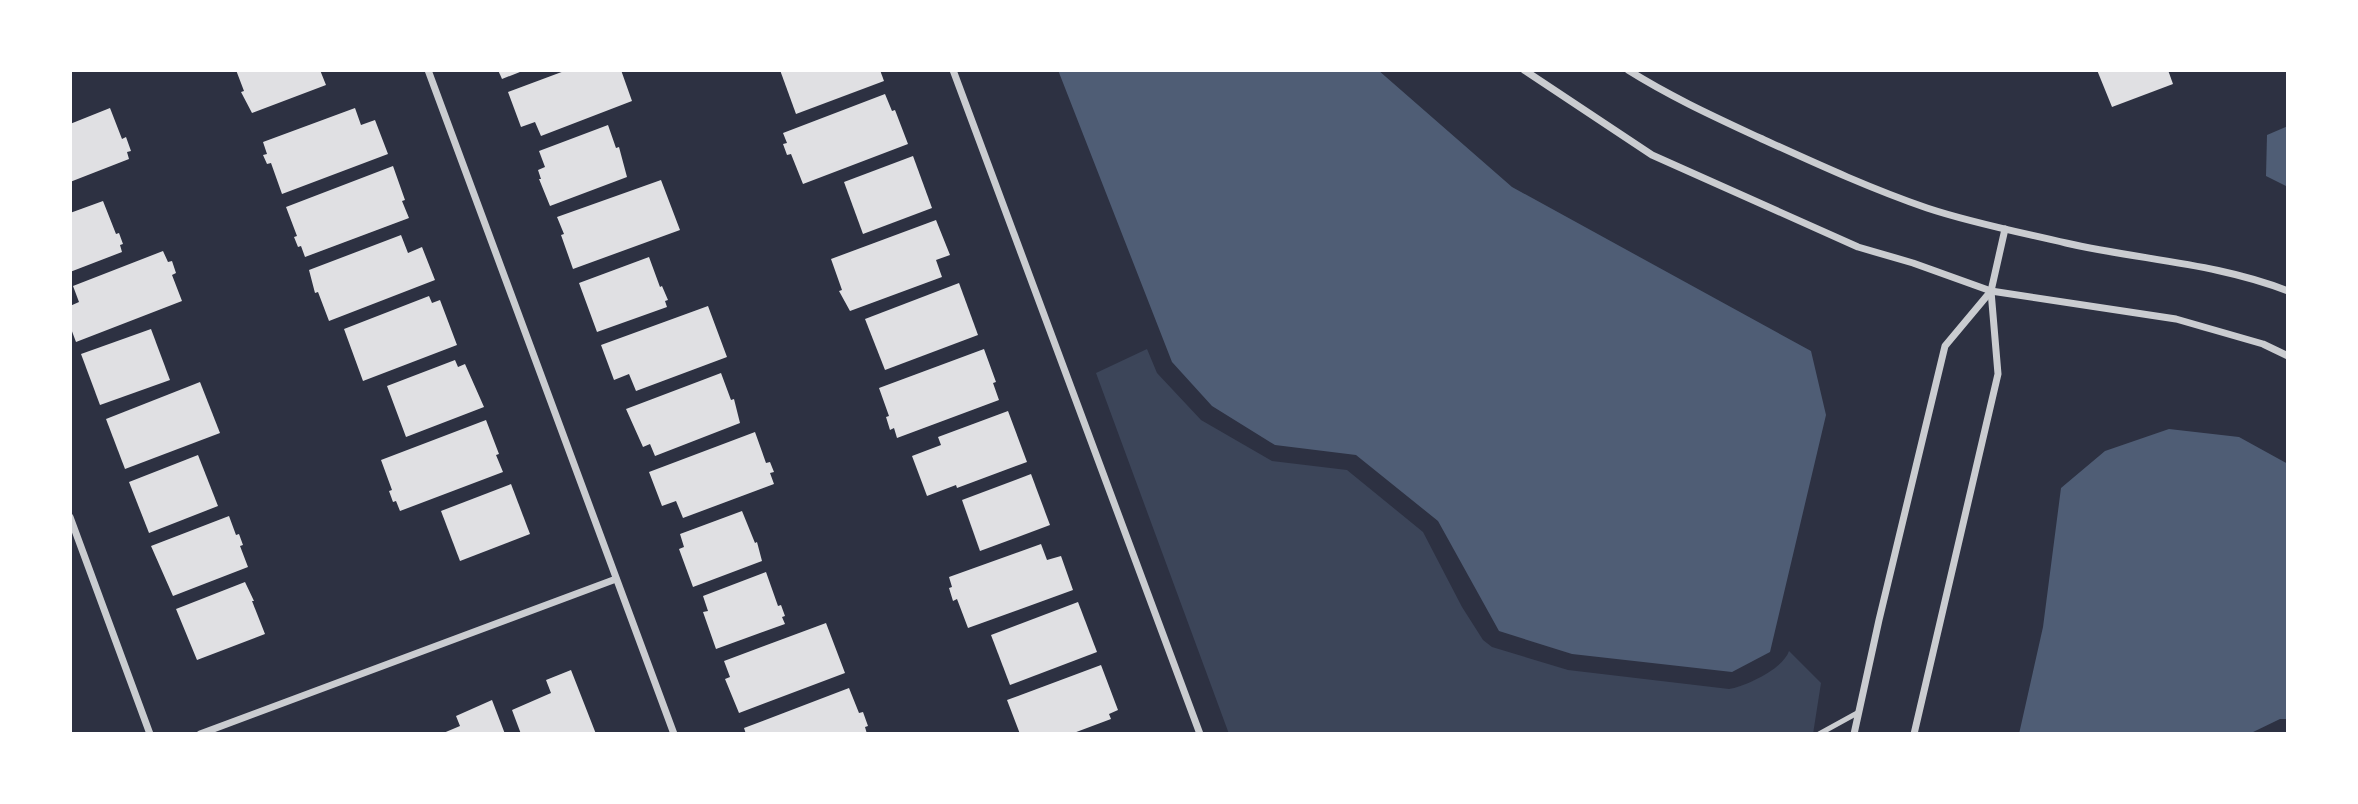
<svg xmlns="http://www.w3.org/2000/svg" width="2358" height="804" viewBox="0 0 2358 804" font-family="'Work Sans',sans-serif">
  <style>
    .green { fill: #3c4559 }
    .water { fill: #4f5d75 }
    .building { fill: #e0e0e3 }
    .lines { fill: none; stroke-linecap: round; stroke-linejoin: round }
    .service { stroke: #caccd0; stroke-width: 5 }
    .minor { stroke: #caccd0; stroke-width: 7 }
  </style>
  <rect width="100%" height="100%" fill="#2d3142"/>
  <path class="green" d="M1147 349 1157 373 1201 420 1272 461 1347 470 1423 532 1462 607 1483 640 1492 647 1568 670 1729 689C1746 686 1783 669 1789 651L1821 683 1813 734H1229L1096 373Z"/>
  <g class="water">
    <polygon points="1058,70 1378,70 1512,187 1811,351 1826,415 1770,652 1732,672 1572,654 1499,631 1438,521 1356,455 1275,445 1212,406 1172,362"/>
    <polygon points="2288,126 2288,187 2266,176 2267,135"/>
    <polygon points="2169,429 2239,437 2288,464 2288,719 2280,719 2249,734 2019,734 2043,627 2061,488 2105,451"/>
  </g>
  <g class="building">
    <polygon points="236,70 320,70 326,85 252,113 241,92 244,91"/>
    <polygon points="498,70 525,70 502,79"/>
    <polygon points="567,70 621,70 632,101 541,136 535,122 521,127 508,92"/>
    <polygon points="780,70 880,70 884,81 796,114"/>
    <polygon points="2097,70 2168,70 2173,84 2112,107"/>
    <polygon points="885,94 892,111 895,110 908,144 803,184 791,154 787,155 783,144 787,143 783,133"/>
    <polygon points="110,108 122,139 126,137 131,151 127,152 129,159 70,182 70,124"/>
    <polygon points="355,108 361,125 375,120 388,154 282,194 271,163 267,164 263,155 267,154 263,142"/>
    <polygon points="608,125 616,148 619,147 627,177 550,206 539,179 541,179 538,170 545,167 539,151"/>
    <polygon points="913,156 932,208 863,234 844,182"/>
    <polygon points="393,166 405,200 402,201 409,218 305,257 301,246 298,247 294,237 297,236 286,207"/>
    <polygon points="661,180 680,230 573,269 561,235 564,234 557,217"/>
    <polygon points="103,201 116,234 119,233 123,244 120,245 122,252 70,272 70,213"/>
    <polygon points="936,220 950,255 936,260 942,277 850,311 839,291 842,290 831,259"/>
    <polygon points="401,235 408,253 422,247 435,280 329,321 318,292 315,293 309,270"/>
    <polygon points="163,251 168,262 172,261 176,273 172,275 182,301 76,342 70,326 70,306 79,302 73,286"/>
    <polygon points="649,257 660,287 662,286 668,300 665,301 667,307 597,332 579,283"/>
    <polygon points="959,283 978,335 885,370 865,319"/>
    <polygon points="429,296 432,303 440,300 457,345 363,381 344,329"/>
    <polygon points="708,306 727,357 636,391 629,374 614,380 601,345"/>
    <polygon points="151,329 170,380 100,405 81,354"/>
    <polygon points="984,349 996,382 993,383 999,400 897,438 894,428 890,430 886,417 889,416 879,388"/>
    <polygon points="455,360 458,367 465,364 484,407 406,437 387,386"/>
    <polygon points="721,373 731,400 734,399 740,423 655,456 650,444 643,447 626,409"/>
    <polygon points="200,382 220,433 125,469 106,419"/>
    <polygon points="1008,411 1027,462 957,488 956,485 927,496 912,456 941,445 938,437"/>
    <polygon points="486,420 499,454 496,455 503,472 400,511 396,501 393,502 389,491 392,490 381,460"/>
    <polygon points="755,432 766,463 770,462 774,472 770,473 774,484 683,518 676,501 662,506 649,472"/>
    <polygon points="198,455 218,506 149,533 129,482"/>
    <polygon points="1031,474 1050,525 980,551 962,500"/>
    <polygon points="511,484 530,534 460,561 441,511"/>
    <polygon points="742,511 755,543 757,542 762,561 693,587 679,549 684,547 680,534"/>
    <polygon points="229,516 236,535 239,534 243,545 240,546 248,567 173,596 151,546"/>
    <polygon points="1041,544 1047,560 1061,556 1073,590 968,628 957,599 953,601 949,588 952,587 949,577"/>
    <polygon points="766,572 778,606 781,605 785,616 782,617 785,624 716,649 703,612 708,611 703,596"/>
    <polygon points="245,582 254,601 252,601 265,634 197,660 176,609"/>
    <polygon points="1078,602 1097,652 1010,685 991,635"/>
    <polygon points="826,623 845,673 739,713 725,679 730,677 724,661"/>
    <polygon points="1101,665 1118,710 1109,714 1111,719 1071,734 1020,734 1007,700"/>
    <polygon points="571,670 596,734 521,734 512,710 551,693 546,680"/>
    <polygon points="849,688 859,713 863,712 868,726 865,727 867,734 746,734 744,728"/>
    <polygon points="492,700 505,734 441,734 460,726 456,716"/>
  </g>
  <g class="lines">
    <polyline class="service" points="1819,734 1859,712"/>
    <g class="minor">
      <polyline points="428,70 674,734"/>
      <polyline points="953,70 1200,734"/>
      <polyline points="1524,70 1652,155 1858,247 1913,263 1991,291 2176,319 2263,344 2288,356"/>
      <path d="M1628 70C1671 97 1715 117 1760 138 1815 163 1869 188 1927 208 1972 223 2019 232 2066 243 2140 260 2217 263 2288 291"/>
      <polyline points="70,517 150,734"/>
      <polyline points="200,734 616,579"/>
      <polyline points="1854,734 1879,620 1945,346 1991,291"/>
      <polyline points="1914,734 1998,374 1991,291 2005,229"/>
    </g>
  </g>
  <rect width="2358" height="804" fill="none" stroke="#ffffff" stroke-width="144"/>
</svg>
